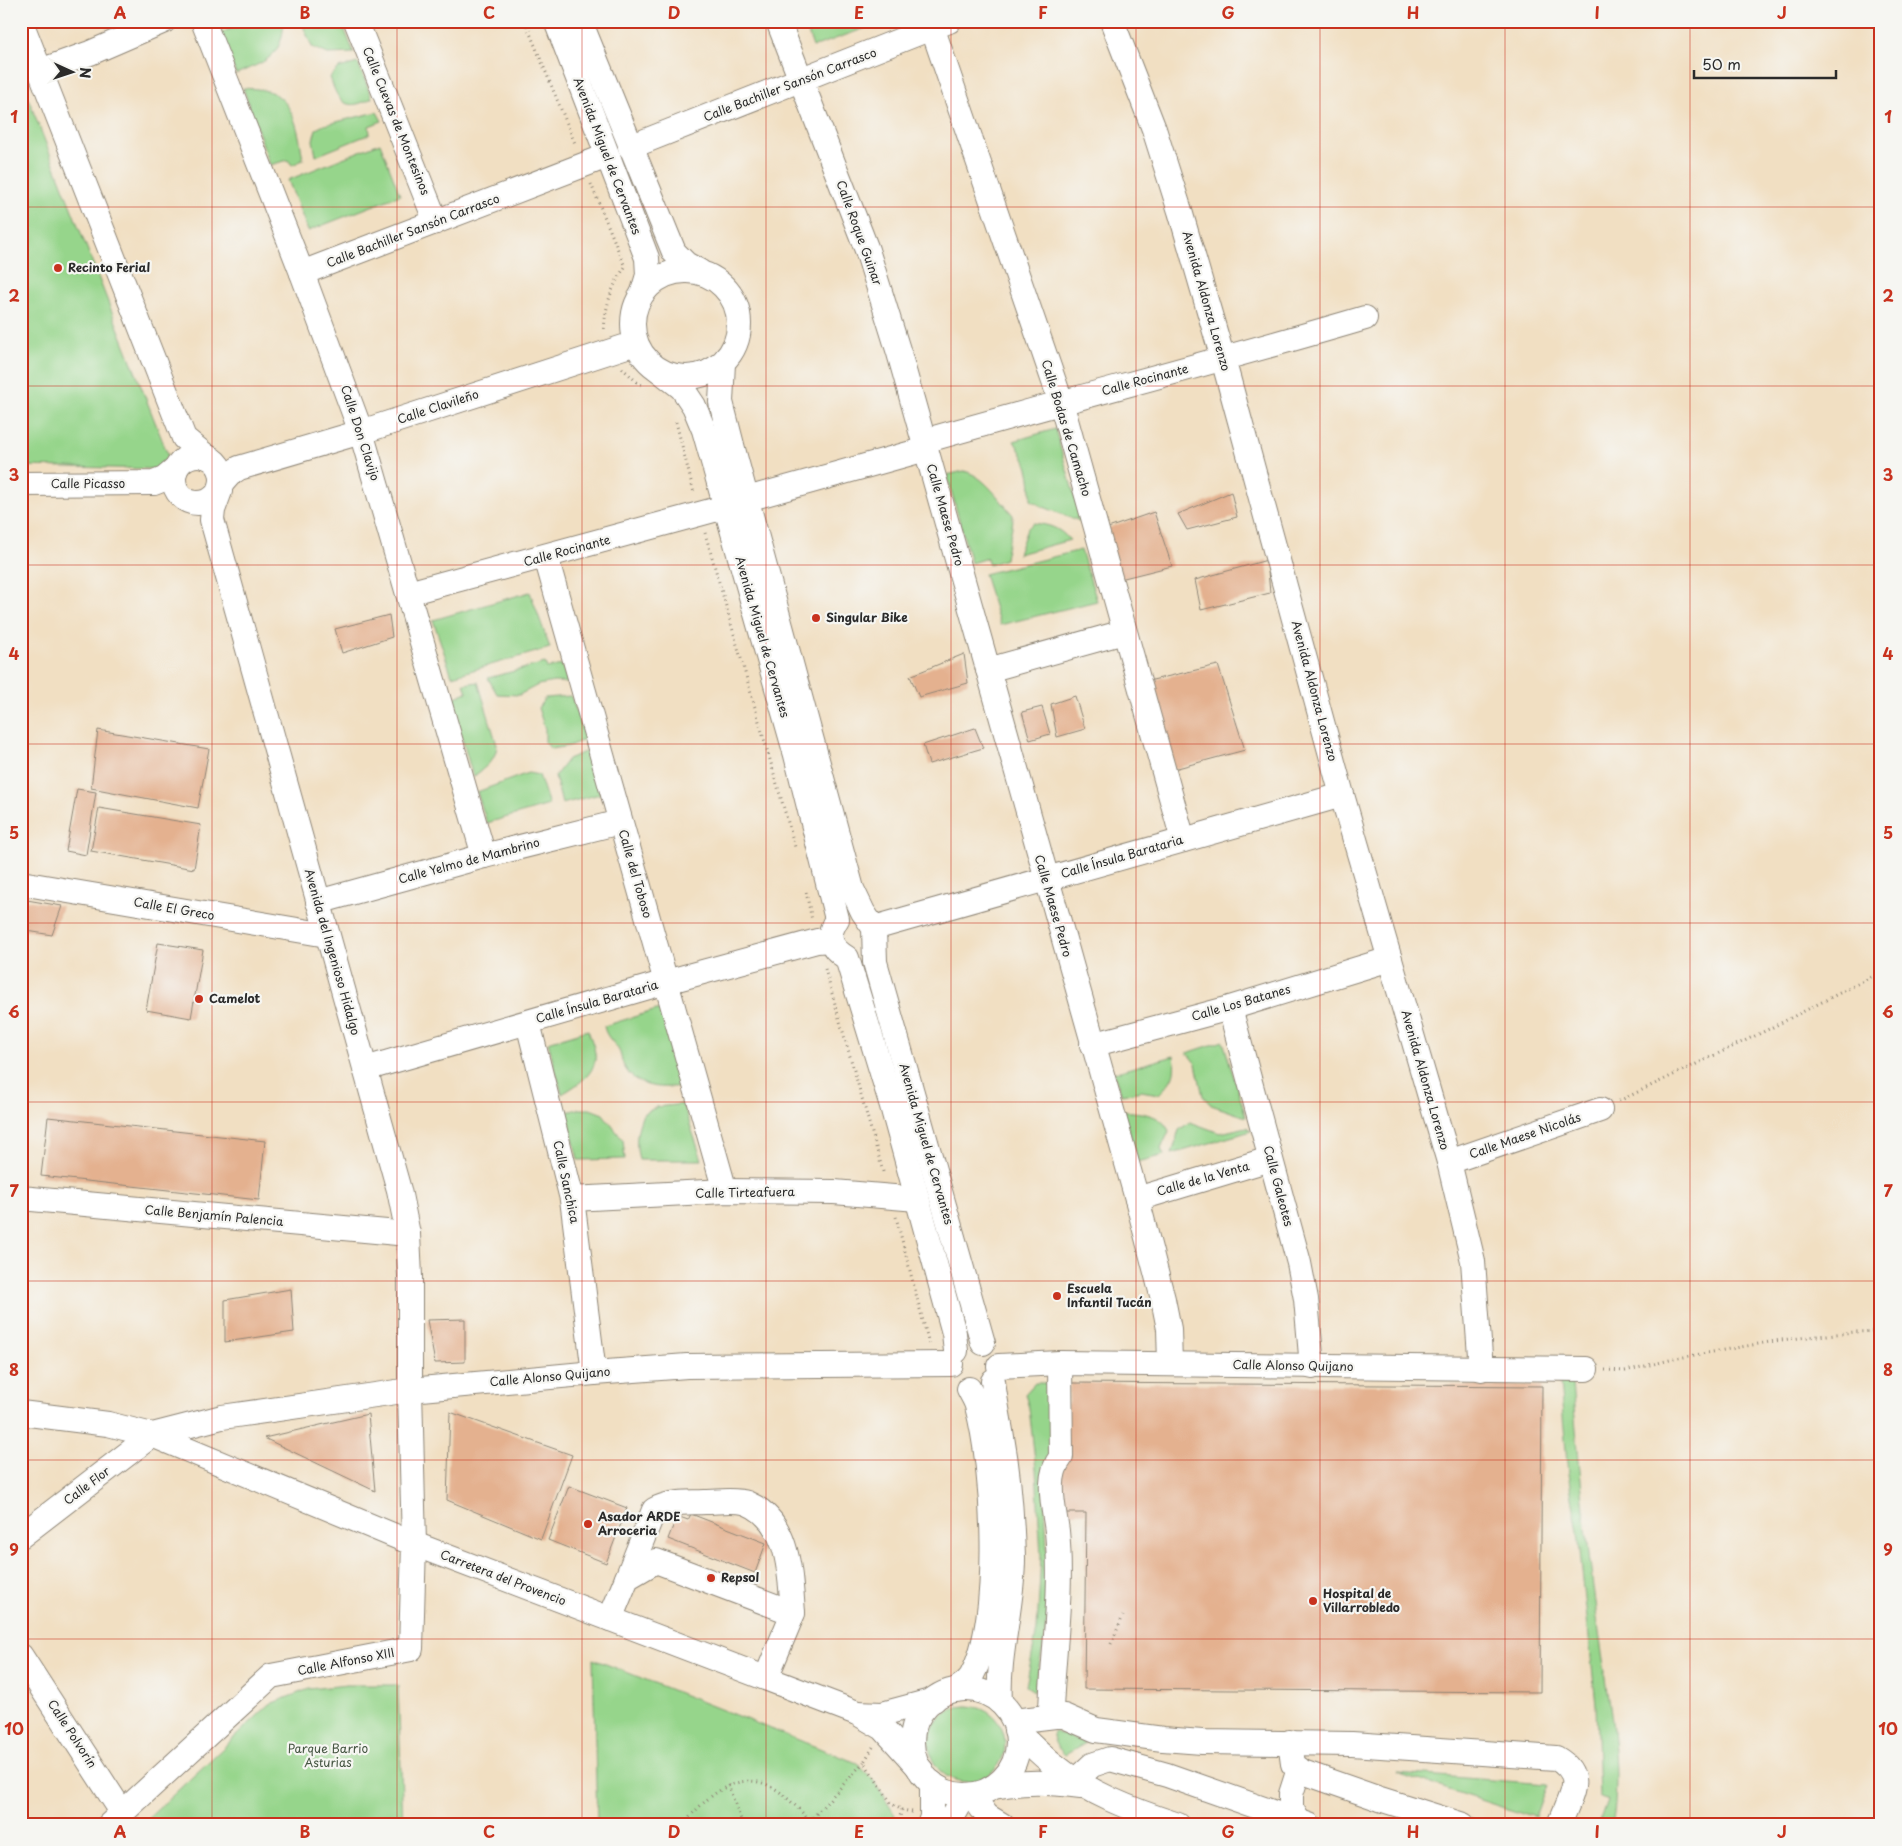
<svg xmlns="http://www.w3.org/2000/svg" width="1902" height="1846" viewBox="0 0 1902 1846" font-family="'Playpen Sans',sans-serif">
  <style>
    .green { fill: #96d58b; stroke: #60805b }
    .building { fill: #e4b18f }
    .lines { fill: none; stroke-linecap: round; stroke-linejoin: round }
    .minor-casing { stroke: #8e8576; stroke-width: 26 }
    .path { stroke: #8e8576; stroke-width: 3; stroke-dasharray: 1 4; stroke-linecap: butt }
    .minor { stroke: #fff; stroke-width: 24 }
    .grid { fill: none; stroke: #c8321e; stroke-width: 1; stroke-opacity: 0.55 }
    .poi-dot { fill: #c8321e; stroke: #f6f6f2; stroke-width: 2 }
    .labels { text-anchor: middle; stroke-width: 4.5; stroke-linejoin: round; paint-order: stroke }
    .street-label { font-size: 12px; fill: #2b2b2b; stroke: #f6f6f2 }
    .poi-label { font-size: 12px; font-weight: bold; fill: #2b2b2b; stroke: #f6f6f2; text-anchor: start }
    .park-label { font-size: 12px; fill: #465643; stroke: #f6f6f2 }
    .neatline { fill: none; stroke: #c8321e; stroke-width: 2 }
    .grid-label { font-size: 16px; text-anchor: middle; font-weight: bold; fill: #c8321e }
  </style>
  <rect width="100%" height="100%" fill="#f6f6f2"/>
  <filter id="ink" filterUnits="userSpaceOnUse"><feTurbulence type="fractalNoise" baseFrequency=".02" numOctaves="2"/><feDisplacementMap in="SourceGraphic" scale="10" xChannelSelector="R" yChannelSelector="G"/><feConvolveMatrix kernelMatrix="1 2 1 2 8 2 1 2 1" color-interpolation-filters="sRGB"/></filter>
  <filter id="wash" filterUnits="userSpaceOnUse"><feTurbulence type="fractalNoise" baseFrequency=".0096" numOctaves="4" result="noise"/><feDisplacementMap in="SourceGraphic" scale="20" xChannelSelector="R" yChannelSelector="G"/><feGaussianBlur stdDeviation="1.12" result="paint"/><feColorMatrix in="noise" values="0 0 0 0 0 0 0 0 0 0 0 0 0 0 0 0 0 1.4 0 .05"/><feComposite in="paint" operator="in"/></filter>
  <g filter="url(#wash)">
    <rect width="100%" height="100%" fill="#f1dfc2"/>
    <g class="green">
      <path d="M252 21H266L267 25 275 21H284C282 58 266 61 236 74L220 33Z"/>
      <polygon points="301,21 341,21 354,53 328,54 312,47"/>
      <polygon points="804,21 885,21 813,47"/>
      <path d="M358 63 372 98C346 112 338 103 330 77L339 68Z"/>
      <polygon points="21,80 168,455 159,469 21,466"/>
      <path d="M243 88C249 89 256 88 263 90 295 95 299 135 303 160L292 165 288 160 270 165Z"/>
      <polygon points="377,112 382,121 369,126 370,134 316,156 313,140 316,129 324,125"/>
      <polygon points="380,143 400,195 308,231 288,180"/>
      <path d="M1055 429 1082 522 1041 506 1031 500C1031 472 1029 465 1014 441Z"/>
      <path d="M964 471C985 476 999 500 1013 515 1013 531 1007 543 1005 559L989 565 987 558 971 563 947 475Z"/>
      <path d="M1033 523C1050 525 1058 527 1070 540L1018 554 1027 529Z"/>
      <polygon points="1081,550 1097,601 1000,625 984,574"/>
      <polygon points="530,592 550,648 452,676 433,620"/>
      <polygon points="545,663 547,668 562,665 568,683 554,682 538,685 519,695 497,694 488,678"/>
      <path d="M478 682 497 745C496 761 484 768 473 777L451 699 467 692 464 684Z"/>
      <polygon points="571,696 586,739 569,746 551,749 545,742 545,729 538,708 545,698"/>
      <polygon points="587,751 600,794 562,804 555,776 568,759"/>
      <polygon points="528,773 539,775 549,805 487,823 477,792"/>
      <path d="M660 1009 682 1086C659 1089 634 1088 623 1064 621 1059 621 1053 618 1049 612 1040 606 1037 604 1026Z"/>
      <path d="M588 1030C590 1037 594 1045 595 1053 598 1073 577 1085 562 1094L548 1042Z"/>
      <polygon points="1223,1041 1246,1117 1211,1105 1203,1096 1196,1064 1187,1053"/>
      <path d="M1174 1056C1176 1075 1173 1080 1159 1094L1141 1091 1122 1095 1113 1073Z"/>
      <path d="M683 1104 702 1160H639C635 1143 636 1131 643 1114L657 1107Z"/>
      <polygon points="578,1109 590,1109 603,1114 623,1140 625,1159 578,1160 567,1112"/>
      <path d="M1123 1111C1141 1113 1161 1113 1169 1131L1161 1149 1164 1155 1138 1162Z"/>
      <polygon points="1190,1122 1220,1133 1247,1127 1251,1131 1172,1154 1179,1130"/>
      <path d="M1560 1382 1572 1384C1579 1465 1587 1545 1598 1625 1606 1687 1624 1764 1612 1825H1598L1607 1800 1599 1796 1596 1705 1578 1532 1568 1474Z"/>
      <polygon points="1035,1383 1053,1383 1053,1473 1044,1473 1049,1600 1044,1642 1034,1691 1026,1686 1037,1630 1041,1556 1036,1469 1029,1408 1025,1394"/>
      <polygon points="593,1659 857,1763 873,1780 895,1815 891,1825 597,1825"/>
      <polygon points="347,1685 398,1685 403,1825 141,1825 270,1704 309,1689"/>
      <circle cx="967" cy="1744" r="38"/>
      <path d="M1053 1731 1086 1743 1065 1755C1058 1748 1052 1742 1053 1731Z"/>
      <polygon points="1397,1773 1547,1784 1535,1818"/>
    </g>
    <g id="blocks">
      <g class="building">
        <polygon points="1231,492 1237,517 1187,530 1178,514"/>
        <polygon points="1154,512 1172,566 1120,579 1108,528"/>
        <polygon points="1267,560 1270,593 1201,610 1195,580"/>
        <polygon points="389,615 392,637 342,653 335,629"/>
        <polygon points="964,654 968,683 919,697 910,676"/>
        <polygon points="1218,665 1245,750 1174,769 1148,681"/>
        <polygon points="1075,696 1085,729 1057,737 1051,704"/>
        <polygon points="1042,707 1050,734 1030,740 1022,712"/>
        <polygon points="975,728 983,748 929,764 923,745"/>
        <polygon points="98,730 209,749 198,808 91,788"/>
        <polygon points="77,789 96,792 86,855 66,851"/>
        <polygon points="99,808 201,825 194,869 91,851"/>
        <polygon points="21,899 62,906 52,935 21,930"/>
        <polygon points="158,943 203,950 191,1018 146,1010"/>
        <polygon points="48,1117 265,1141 259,1200 41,1176"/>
        <polygon points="291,1289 294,1332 225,1342 225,1300"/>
        <polygon points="465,1319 465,1362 435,1363 427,1320"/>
        <polygon points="1070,1383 1542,1386 1540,1692 1084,1689 1086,1513 1058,1513"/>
        <polygon points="450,1412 572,1455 541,1539 447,1500"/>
        <polygon points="368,1414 375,1491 264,1438"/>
        <polygon points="569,1486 627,1508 606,1563 548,1540"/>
        <polygon points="691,1514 766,1543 755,1573 668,1539 677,1516 688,1520"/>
      </g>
    </g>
  </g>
  <g filter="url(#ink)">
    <use href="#blocks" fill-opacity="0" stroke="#8e8576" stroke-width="1"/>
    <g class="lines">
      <defs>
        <g id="minor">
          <polyline points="203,21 302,273 361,432 484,856"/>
          <polyline points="356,21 436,222"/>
          <polyline points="556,21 647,258 648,275 643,292"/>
          <polyline points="580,21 674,252 686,264 699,271"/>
          <polyline points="778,21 867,250 899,353 1137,1199 1163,1299 1169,1329 1170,1364"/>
          <polyline points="930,21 1061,402 1183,840"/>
          <polyline points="1112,21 1154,129 1180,211 1223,359 1342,795 1449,1162 1473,1261 1481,1369"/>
          <polyline points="21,22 184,438 207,457"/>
          <polyline points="40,71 90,53 164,21"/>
          <polyline points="630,147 949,21"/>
          <circle cx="686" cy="324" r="53"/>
          <polyline points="302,273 607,156"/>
          <polyline points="723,363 721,402 733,449 852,889 863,912 874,928 875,962 983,1343"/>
          <path d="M659 370 682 388 694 406 704 430 796 755 837 919C826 936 829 947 847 958L892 1106 954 1333 956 1351"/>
          <path d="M924 441C1071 399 1219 361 1365 318"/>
          <circle cx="198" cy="479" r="24"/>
          <polyline points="222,483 230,474 239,468 361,432 636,343"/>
          <polyline points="21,484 154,483 164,479 176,469"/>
          <polyline points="747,499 926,449"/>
          <polyline points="546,557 725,1191"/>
          <polyline points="408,593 725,507"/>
          <polyline points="988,670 1124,632"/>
          <polyline points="21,883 327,935"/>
          <polyline points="318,902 484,856 620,822"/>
          <polyline points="874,928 1342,795"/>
          <polyline points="1230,1008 1299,1263 1306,1299 1312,1367"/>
          <polyline points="528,1023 572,1199 594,1373"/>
          <polyline points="1092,1045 1230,1008 1390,959"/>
          <polyline points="365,1069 666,982 817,941 831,940"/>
          <polyline points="1449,1162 1600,1110"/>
          <polyline points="21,1198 408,1234"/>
          <polyline points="572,1199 725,1191 834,1192 917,1199"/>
          <polyline points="1137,1199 1270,1159"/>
          <polyline points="999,1366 1060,1363 1586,1369"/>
          <path d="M993 1381C995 1400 999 1418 1002 1437 1009 1476 1012 1519 1013 1558 1013 1607 997 1654 1000 1702"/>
          <polyline points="21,1413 108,1424 152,1435 414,1544 857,1713 883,1728 922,1771"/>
          <polyline points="21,1536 152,1435 222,1417 410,1390 594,1373 687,1366 951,1364"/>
          <path d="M627 1578 654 1510C670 1501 687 1503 705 1502 718 1502 735 1499 747 1503 790 1521 790 1574 793 1613"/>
          <polyline points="610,1619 627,1578 656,1561 793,1613 766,1678"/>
          <polyline points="21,1656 122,1812"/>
          <circle cx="965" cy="1742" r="53"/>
          <path d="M956 1690C961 1686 969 1681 972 1675 1003 1618 994 1468 977 1406 976 1401 972 1395 969 1389"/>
          <polyline points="857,1713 882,1714 934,1700"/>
          <path d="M1055 1716 1051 1711C1053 1651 1063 1591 1057 1531 1054 1508 1045 1477 1061 1457L1060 1363"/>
          <path d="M1014 1721 1055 1716H1064L1096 1730 1163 1739 1202 1742 1352 1744 1556 1758C1587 1776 1569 1797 1559 1825"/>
          <path d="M1016 1730C1028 1741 1040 1754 1053 1764 1089 1794 1135 1811 1178 1825"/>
          <polyline points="1290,1742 1293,1764 1300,1771 1380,1799 1463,1825"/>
          <polyline points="1299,1769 1291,1794 1291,1808 1299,1822"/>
          <polyline points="1076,1780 1092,1765 1110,1759 1167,1775 1309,1825"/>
          <path d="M993 1787C1027 1781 1047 1782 1081 1786"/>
          <polyline points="972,1795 987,1816 1002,1825"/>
          <polyline points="109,1825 271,1676 411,1649 414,1544 410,1390 410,1277 408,1234 399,1190 212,520 213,510 220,491"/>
          <polyline points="929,1825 932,1817 932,1783"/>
          <polyline points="948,1825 965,1795"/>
        </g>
      </defs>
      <use href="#minor" class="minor-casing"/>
      <g class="path">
        <polyline points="525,21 576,146"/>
        <path d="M591 184 625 267C611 287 605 307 604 332"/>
        <polyline points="622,368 638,383 644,386"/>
        <polyline points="676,422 694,493"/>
        <polyline points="705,533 795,847"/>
        <polyline points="806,892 812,920"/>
        <polyline points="825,969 884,1175"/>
        <polyline points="1619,1101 1759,1034 1881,972"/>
        <polyline points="896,1217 929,1344"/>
        <polyline points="1605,1370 1625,1371 1678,1358 1781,1340 1854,1332 1881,1331"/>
        <polyline points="1111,1644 1123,1616"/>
        <polyline points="873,1747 864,1762 892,1804 902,1810"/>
        <polyline points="728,1785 743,1825"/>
        <path d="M683 1825C711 1790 749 1761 788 1799 796 1806 806 1815 811 1825"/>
        <polyline points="806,1825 864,1762"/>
        <polyline points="897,1825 902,1810 912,1812"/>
      </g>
      <use href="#minor" class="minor"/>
    </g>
  </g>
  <path class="grid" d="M212 21V1825M397 21V1825M582 21V1825M766 21V1825M951 21V1825M1136 21V1825M1320 21V1825M1505 21V1825M1690 21V1825M21 207H1881M21 386H1881M21 565H1881M21 744H1881M21 923H1881M21 1102H1881M21 1281H1881M21 1460H1881M21 1639H1881"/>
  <g class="poi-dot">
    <circle cx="58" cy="268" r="5"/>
    <circle cx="816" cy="618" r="5"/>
    <circle cx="199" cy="999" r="5"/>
    <circle cx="1057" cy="1296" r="5"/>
    <circle cx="588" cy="1524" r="5"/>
    <circle cx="711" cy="1578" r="5"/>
    <circle cx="1313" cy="1601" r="5"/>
  </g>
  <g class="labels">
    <g class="street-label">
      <text transform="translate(790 85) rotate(-21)" y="4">Calle Bachiller Sansón Carrasco</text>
      <text transform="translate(396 121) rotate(68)" y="4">Calle Cuevas de Montesinos</text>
      <text transform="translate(607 156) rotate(69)" y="4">Avenida Miguel de Cervantes</text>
      <text transform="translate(413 231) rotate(-21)" y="4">Calle Bachiller Sansón Carrasco</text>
      <text transform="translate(859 233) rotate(70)" y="4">Calle Roque Guinar</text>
      <text transform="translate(1206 301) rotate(74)" y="4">Avenida Aldonza Lorenzo</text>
      <text transform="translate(1145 380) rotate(-15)" y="4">Calle Rocinante</text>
      <text transform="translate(438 407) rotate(-18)" y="4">Calle Clavileño</text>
      <text transform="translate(1066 428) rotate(73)" y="4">Calle Bodas de Camacho</text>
      <text transform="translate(360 433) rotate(72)" y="4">Calle Don Clavijo</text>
      <text x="88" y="488">Calle Picasso</text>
      <text transform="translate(945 515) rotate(74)" y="4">Calle Maese Pedro</text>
      <text transform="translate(567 551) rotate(-15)" y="4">Calle Rocinante</text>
      <text transform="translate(762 637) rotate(74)" y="4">Avenida Miguel de Cervantes</text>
      <text transform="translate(1314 691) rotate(75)" y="4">Avenida Aldonza Lorenzo</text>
      <text transform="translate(1122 857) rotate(-16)" y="4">Calle Ínsula Barataria</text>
      <text transform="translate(469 861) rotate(-15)" y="4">Calle Yelmo de Mambrino</text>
      <text transform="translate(635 874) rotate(74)" y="4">Calle del Toboso</text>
      <text transform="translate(1053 906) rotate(74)" y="4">Calle Maese Pedro</text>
      <text transform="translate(174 909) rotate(10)" y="4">Calle El Greco</text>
      <text transform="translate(332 952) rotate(74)" y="4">Avenida del Ingenioso Hidalgo</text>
      <text transform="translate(597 1002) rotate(-16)" y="4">Calle Ínsula Barataria</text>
      <text transform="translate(1241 1003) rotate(-16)" y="4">Calle Los Batanes</text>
      <text transform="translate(1425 1080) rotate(74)" y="4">Avenida Aldonza Lorenzo</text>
      <text transform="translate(1525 1136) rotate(-19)" y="4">Calle Maese Nicolás</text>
      <text transform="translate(926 1144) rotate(74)" y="4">Avenida Miguel de Cervantes</text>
      <text transform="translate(1203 1179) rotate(-16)" y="4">Calle de la Venta</text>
      <text transform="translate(566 1182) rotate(78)" y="4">Calle Sanchica</text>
      <text transform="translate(1278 1186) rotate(75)" y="4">Calle Galeotes</text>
      <text transform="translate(745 1193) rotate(-1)" y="4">Calle Tirteafuera</text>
      <text transform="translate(214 1216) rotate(5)" y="4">Calle Benjamín Palencia</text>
      <text transform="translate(1293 1366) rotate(1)" y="4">Calle Alonso Quijano</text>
      <text transform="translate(550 1377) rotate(-5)" y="4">Calle Alonso Quijano</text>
      <text transform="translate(87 1486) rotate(-37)" y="4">Calle Flor</text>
      <text transform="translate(503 1578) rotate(21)" y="4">Carretera del Provencio</text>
      <text transform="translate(346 1662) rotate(-11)" y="4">Calle Alfonso XIII</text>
      <text transform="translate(72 1734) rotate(57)" y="4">Calle Polvorín</text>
    </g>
    <g class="poi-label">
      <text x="68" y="272">Recinto Ferial</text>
      <text x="826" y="622">Singular Bike</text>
      <text x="209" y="1003">Camelot</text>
      <text x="1067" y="1293">Escuela<tspan x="1067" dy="14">Infantil Tucán</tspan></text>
      <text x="598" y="1521">Asador ARDE<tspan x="598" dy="14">Arroceria</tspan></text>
      <text x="721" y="1582">Repsol</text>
      <text x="1323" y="1598">Hospital de<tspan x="1323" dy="14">Villarrobledo</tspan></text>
    </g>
    <g class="park-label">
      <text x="328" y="1753">Parque Barrio<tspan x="328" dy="14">Asturias</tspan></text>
    </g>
  </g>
  <rect width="1902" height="1846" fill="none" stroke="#f6f6f2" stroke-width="55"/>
  <g transform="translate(72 72) rotate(93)" stroke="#f6f6f2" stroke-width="4" paint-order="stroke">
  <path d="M0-4L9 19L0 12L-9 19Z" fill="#2b2b2b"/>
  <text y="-8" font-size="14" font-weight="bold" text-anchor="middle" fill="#2b2b2b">N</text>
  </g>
  <path d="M1694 70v8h142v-8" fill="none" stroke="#2b2b2b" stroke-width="2.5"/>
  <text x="1702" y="70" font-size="15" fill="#2b2b2b" stroke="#f6f6f2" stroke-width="4" paint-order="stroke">50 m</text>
  <rect x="28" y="28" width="1846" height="1790" class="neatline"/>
  <g class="grid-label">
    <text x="120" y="19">A</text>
    <text x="305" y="19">B</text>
    <text x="489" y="19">C</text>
    <text x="674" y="19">D</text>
    <text x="859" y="19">E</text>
    <text x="1043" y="19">F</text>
    <text x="1228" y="19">G</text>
    <text x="1413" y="19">H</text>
    <text x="1597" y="19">I</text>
    <text x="1782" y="19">J</text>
    <text x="14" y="123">1</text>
    <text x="1888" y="123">1</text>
    <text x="14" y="302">2</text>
    <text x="1888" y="302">2</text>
    <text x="14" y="481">3</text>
    <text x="1888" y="481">3</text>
    <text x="14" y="660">4</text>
    <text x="1888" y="660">4</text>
    <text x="14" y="839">5</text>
    <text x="1888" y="839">5</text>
    <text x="14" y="1018">6</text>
    <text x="1888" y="1018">6</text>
    <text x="14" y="1197">7</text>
    <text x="1888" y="1197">7</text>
    <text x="14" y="1376">8</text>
    <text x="1888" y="1376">8</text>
    <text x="14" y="1556">9</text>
    <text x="1888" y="1556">9</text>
    <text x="14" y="1735">10</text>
    <text x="1888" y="1735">10</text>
    <text x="120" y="1838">A</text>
    <text x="305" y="1838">B</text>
    <text x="489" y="1838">C</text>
    <text x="674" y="1838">D</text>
    <text x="859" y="1838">E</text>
    <text x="1043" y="1838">F</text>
    <text x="1228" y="1838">G</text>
    <text x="1413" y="1838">H</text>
    <text x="1597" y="1838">I</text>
    <text x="1782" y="1838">J</text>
  </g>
</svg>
